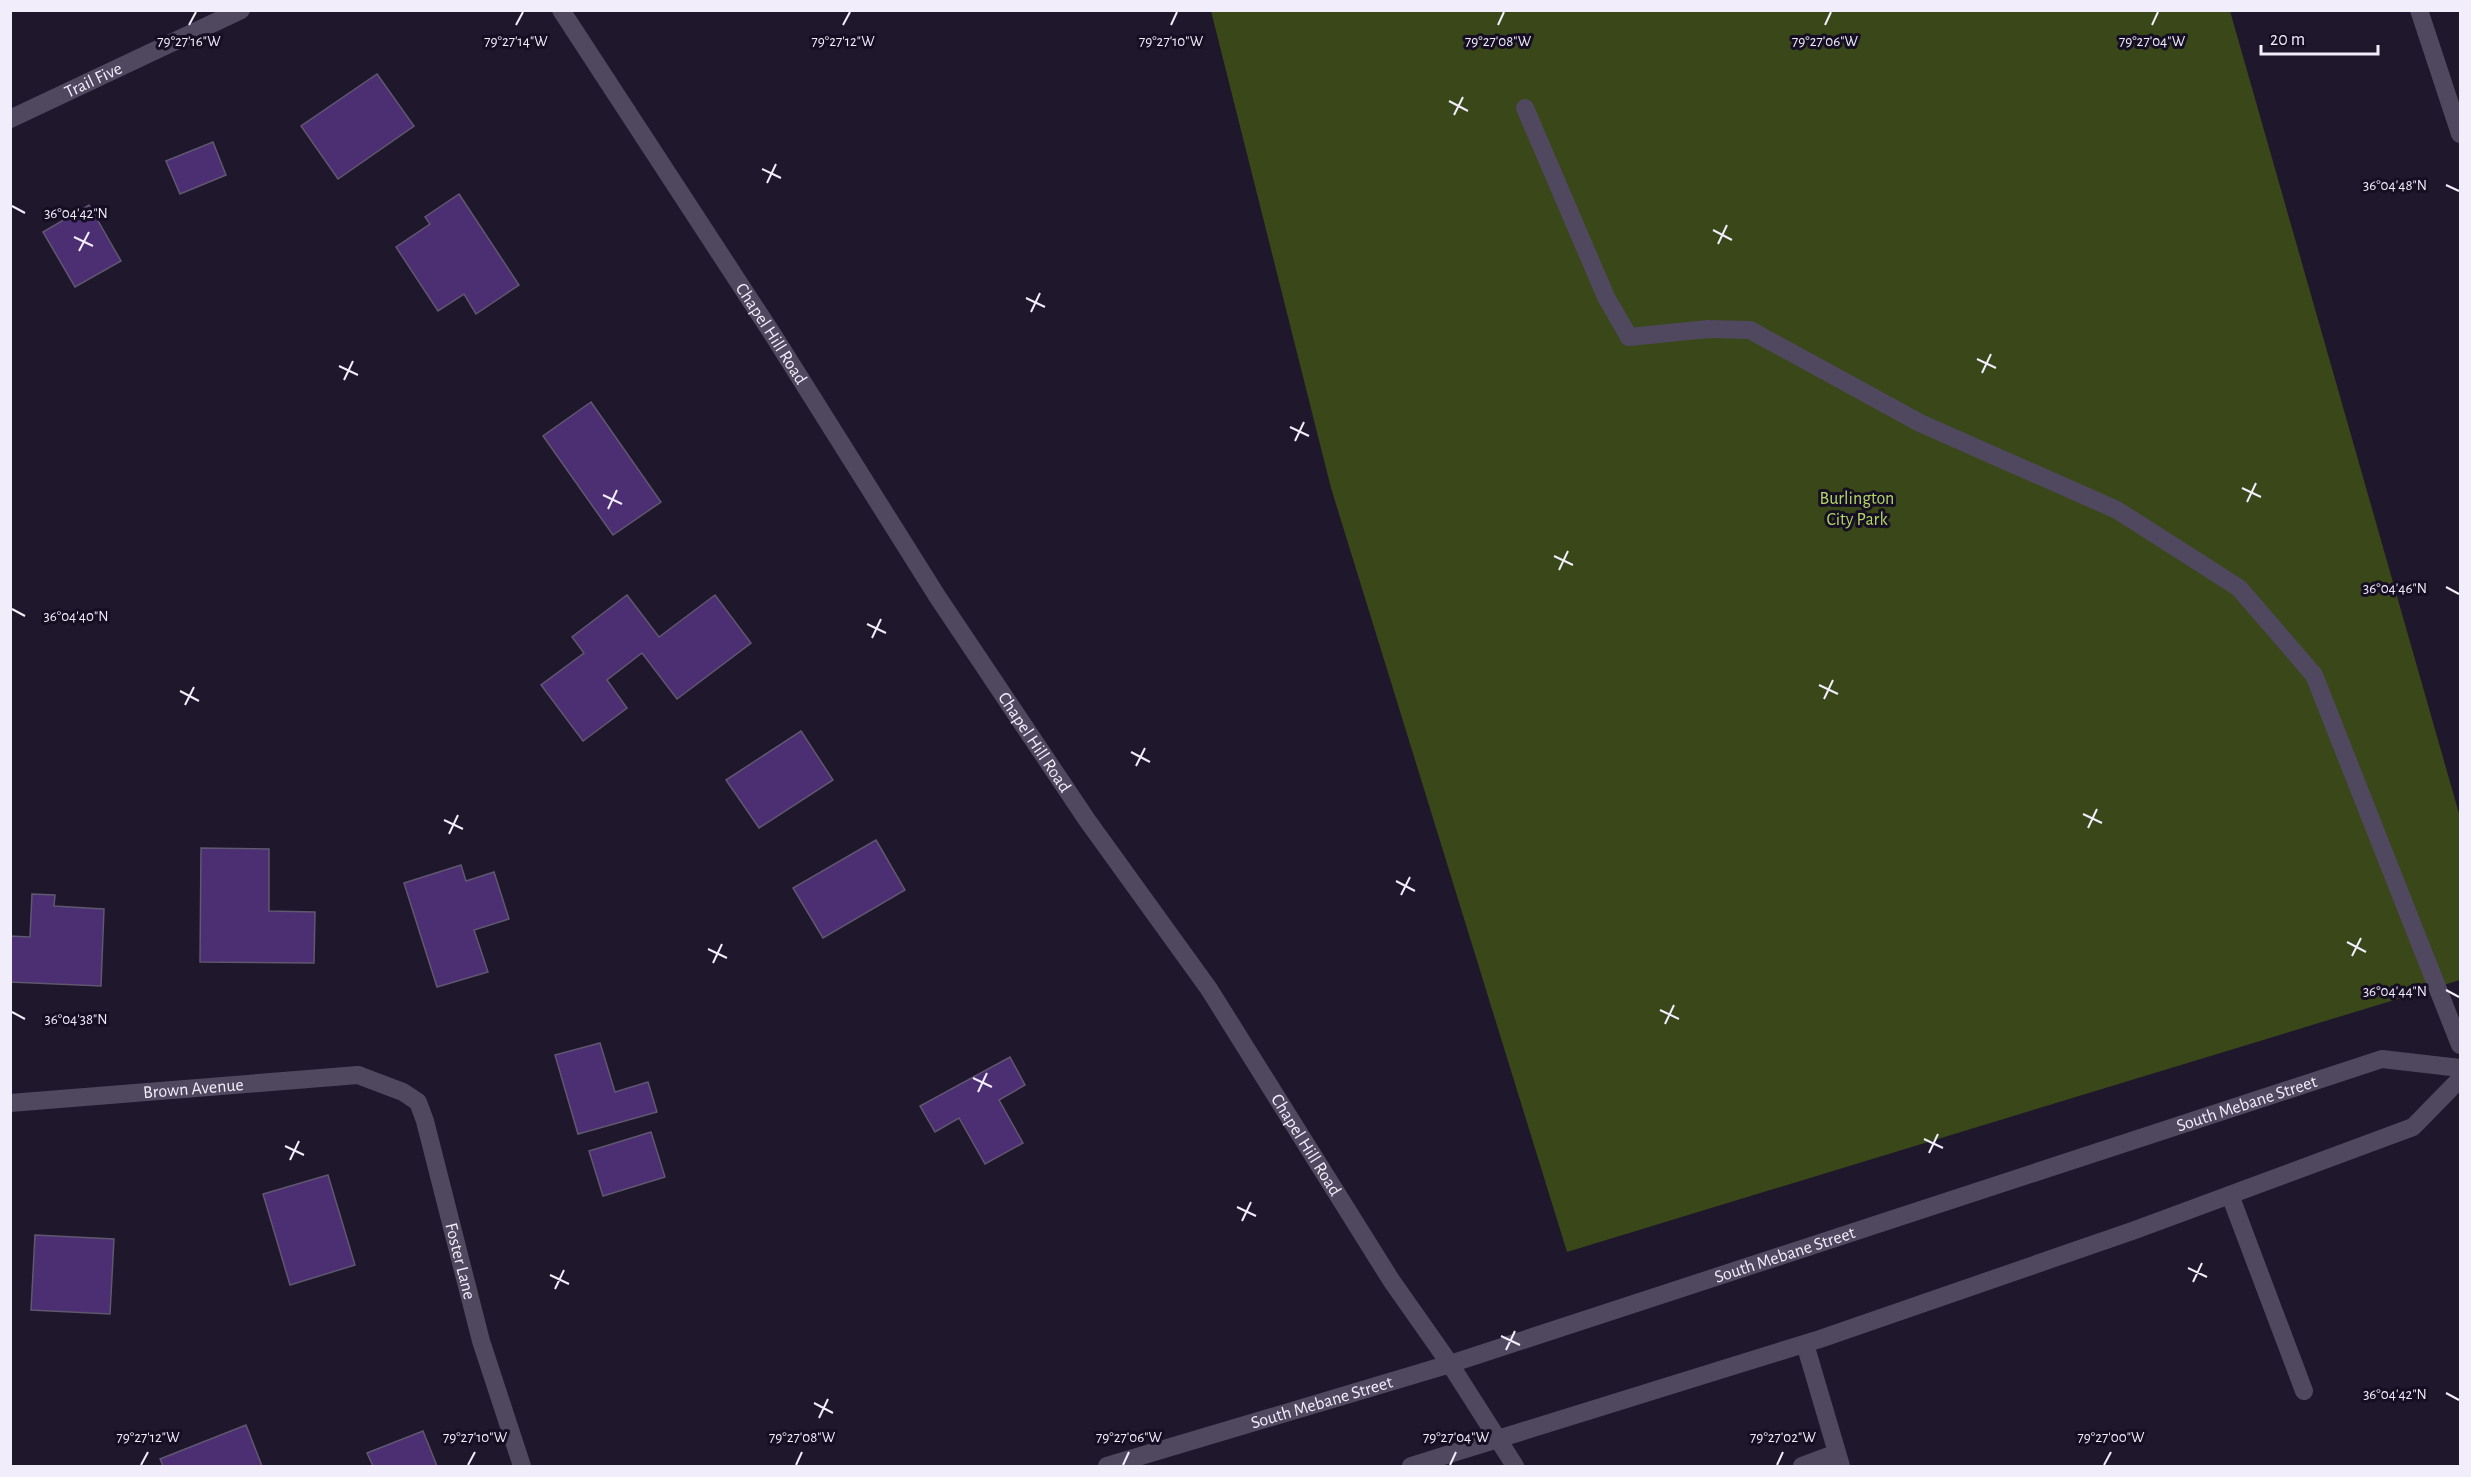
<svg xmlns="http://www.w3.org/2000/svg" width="2471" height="1477" viewBox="0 0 2471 1477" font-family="'Alegreya Sans',sans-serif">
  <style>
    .green { fill: #394719 }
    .building { fill: #4c2e73; stroke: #605770; stroke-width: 1.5 }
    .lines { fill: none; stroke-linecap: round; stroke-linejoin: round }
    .lane { stroke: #50485f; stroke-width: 18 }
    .street { stroke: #50485f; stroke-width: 18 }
    .secondary { stroke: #50485f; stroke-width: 18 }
    .ticks { fill: none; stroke: #f1edfb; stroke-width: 2 }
    .labels { text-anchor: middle; stroke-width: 6; stroke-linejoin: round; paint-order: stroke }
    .street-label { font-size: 18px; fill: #f1edfb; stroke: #160e22 }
    .park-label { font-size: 18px; fill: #b3d767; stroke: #160e22 }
    .ticks-label { font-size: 15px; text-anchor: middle; fill: #f1edfb; stroke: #160e22; stroke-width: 6; stroke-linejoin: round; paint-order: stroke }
  </style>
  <rect width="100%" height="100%" fill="#1f172b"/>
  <polygon class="green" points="1211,11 2230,11 2460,817 2460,980 1567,1252 1331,488"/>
  <g class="building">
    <polygon points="377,74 414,126 338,179 301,126"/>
    <polygon points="213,142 226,175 180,194 166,161"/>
    <polygon points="459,194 519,285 476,314 464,294 438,311 396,247 430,224 425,217"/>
    <polygon points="89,205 121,261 75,287 43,232"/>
    <polygon points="591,402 661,502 613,535 543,436"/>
    <polygon points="627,595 659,637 715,595 751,643 677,699 642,653 607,680 627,708 583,741 541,685 584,653 572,637"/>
    <polygon points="801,731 833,780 759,828 726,780"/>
    <polygon points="876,840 905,890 823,938 793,888"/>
    <polygon points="201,848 269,849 269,911 315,912 314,963 200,962"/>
    <polygon points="461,865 466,881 494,872 509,919 474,930 488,972 437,987 404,883"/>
    <polygon points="32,894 55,895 54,906 104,909 101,986 10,982 10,936 30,937"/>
    <polygon points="600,1043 615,1092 648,1082 657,1112 578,1134 555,1055"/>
    <polygon points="1010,1057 1025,1085 999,1100 1023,1143 985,1164 959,1118 935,1132 920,1106"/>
    <polygon points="651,1132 665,1177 603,1196 589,1151"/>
    <polygon points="328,1175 355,1265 290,1285 263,1194"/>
    <polygon points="35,1235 114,1239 110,1314 31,1310"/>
    <polygon points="246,1425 262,1466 163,1466 160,1459"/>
    <polygon points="423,1431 437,1466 373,1466 367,1453"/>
  </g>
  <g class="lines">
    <g class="lane">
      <polyline points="2419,10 2460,134"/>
      <polyline points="1525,108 1606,297 1629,337 1708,329 1750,330 1920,423 2117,510 2239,588 2314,675 2460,1045"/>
      <polyline points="2230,1195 2304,1391"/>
      <polyline points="1805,1344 1841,1466"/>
      <polyline points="1802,1466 1837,1453"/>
    </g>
    <g class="street">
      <path id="s1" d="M10 119 241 10"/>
      <path id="s2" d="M10 1103 358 1075 403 1092 418 1102 425 1121 481 1341 522 1466"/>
    </g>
    <g class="secondary">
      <path id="s3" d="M561 10 775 338 937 596 1087 820 1209 989 1391 1280 1450 1364 1515 1466"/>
      <path id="s4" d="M1107 1466 1450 1364 2382 1059 2460 1068"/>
      <polyline points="1411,1466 1820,1339 2135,1230 2413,1127 2460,1079"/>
    </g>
  </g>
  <path class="ticks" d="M189 25 196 12M516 25 523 12M843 25 850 12M1171 25 1177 12M1498 25 1504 12M1825 25 1831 12M2152 25 2158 12M1449 101 1468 111M1454 115 1463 97M762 169 781 178M767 183 776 164M2446 185 2459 191M12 206 25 213M1713 230 1732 240M74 237 93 246M1718 244 1727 225M79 251 89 232M1026 298 1045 307M1031 312 1040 293M1977 359 1996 368M339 366 358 375M1982 373 1991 354M344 380 353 361M1290 427 1309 436M1295 441 1304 422M2242 488 2261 497M603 495 622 504M2247 502 2256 483M608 509 617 490M1554 556 1573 565M1559 570 1568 551M2446 587 2459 594M12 609 25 616M867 624 886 633M872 638 881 619M1819 685 1838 694M180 691 199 701M1824 699 1833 680M185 705 194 687M1131 752 1150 762M1136 766 1145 748M2083 814 2102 823M444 820 463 829M2088 828 2097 809M449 834 458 815M1396 881 1415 891M1401 895 1410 877M2347 942 2366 952M708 949 727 958M2352 956 2361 938M713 963 722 944M2446 990 2459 997M1660 1010 1679 1019M12 1012 25 1019M1665 1024 1674 1005M973 1078 992 1087M978 1092 987 1073M1924 1139 1943 1148M285 1146 304 1155M1929 1153 1938 1134M290 1160 299 1141M1237 1207 1256 1216M1242 1221 1251 1202M2188 1268 2207 1277M550 1275 569 1284M2193 1282 2202 1263M555 1289 564 1270M1501 1336 1520 1345M1506 1350 1515 1331M2446 1393 2459 1400M814 1403 833 1413M819 1418 828 1399M141 1465 148 1452M468 1465 475 1452M796 1465 802 1452M1123 1465 1129 1452M1450 1465 1456 1452M1777 1465 1783 1452M2104 1465 2111 1452"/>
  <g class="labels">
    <g class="street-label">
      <text dy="6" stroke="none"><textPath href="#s1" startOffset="92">Trail Five</textPath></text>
      <text dy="6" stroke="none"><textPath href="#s3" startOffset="386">Chapel Hill Road</textPath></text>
      <text dy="6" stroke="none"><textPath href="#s3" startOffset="872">Chapel Hill Road</textPath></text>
      <text dy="6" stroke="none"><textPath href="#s2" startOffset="184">Brown Avenue</textPath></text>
      <text dy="6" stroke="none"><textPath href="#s4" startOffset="1196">South Mebane Street</textPath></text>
      <text dy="6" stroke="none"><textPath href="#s3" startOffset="1358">Chapel Hill Road</textPath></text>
      <text dy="6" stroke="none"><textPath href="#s4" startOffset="710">South Mebane Street</textPath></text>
      <text dy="6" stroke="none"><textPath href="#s2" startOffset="580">Foster Lane</textPath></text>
      <text dy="6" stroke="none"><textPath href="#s4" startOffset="224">South Mebane Street</textPath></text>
    </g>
    <g class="park-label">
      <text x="1857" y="504">Burlington<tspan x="1857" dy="21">City Park</tspan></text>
    </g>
  </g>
  <g class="ticks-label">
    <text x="189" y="46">79°27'16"W</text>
    <text x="516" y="46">79°27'14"W</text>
    <text x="843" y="46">79°27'12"W</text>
    <text x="1171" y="46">79°27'10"W</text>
    <text x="1498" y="46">79°27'08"W</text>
    <text x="1825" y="46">79°27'06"W</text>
    <text x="2152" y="46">79°27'04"W</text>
    <text x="2395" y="190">36°04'48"N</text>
    <text x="76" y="218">36°04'42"N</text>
    <text x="2395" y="593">36°04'46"N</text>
    <text x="76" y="621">36°04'40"N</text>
    <text x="2395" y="996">36°04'44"N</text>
    <text x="76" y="1024">36°04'38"N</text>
    <text x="2395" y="1399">36°04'42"N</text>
    <text x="148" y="1442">79°27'12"W</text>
    <text x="475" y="1442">79°27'10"W</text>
    <text x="802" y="1442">79°27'08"W</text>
    <text x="1129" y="1442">79°27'06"W</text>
    <text x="1456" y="1442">79°27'04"W</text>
    <text x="1783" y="1442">79°27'02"W</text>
    <text x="2111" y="1442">79°27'00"W</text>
  </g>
  <rect width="2471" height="1477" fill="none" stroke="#f1edfb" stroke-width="24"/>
  <path d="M2261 45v9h117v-9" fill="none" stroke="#f1edfb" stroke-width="3"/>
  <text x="2270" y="45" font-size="18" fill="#f1edfb" stroke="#160e22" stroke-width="4.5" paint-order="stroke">20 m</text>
</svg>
